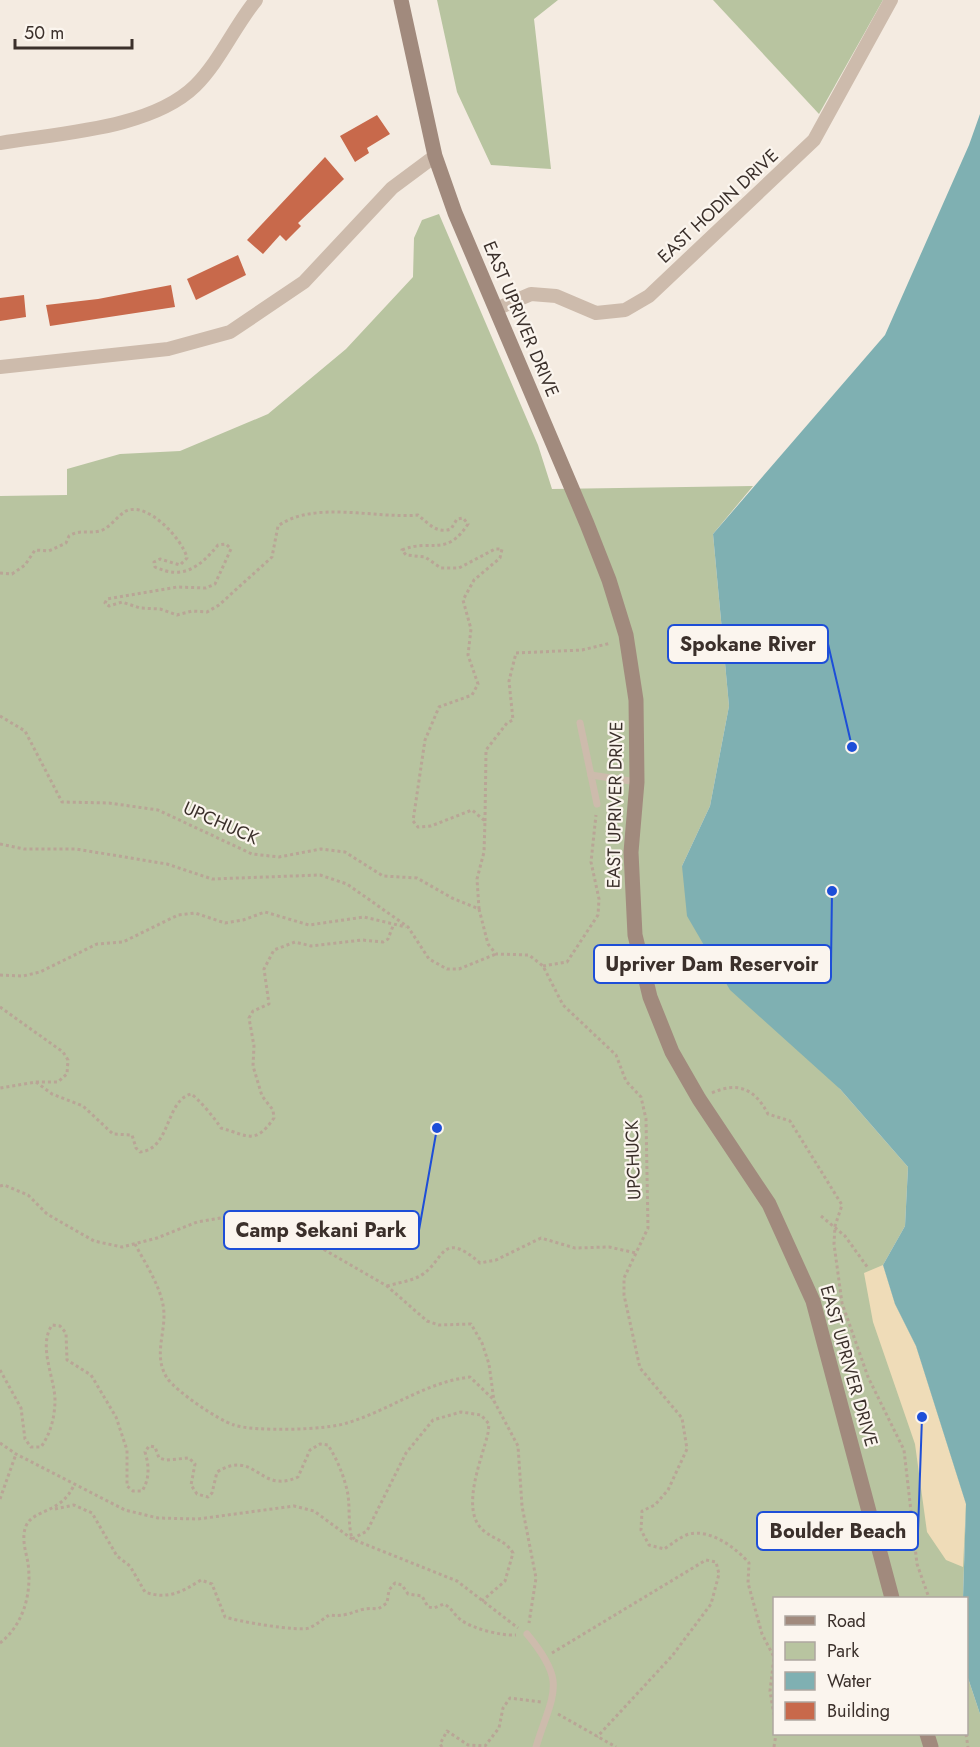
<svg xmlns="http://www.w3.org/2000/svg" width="980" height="1747" viewBox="0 0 980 1747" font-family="Jost,sans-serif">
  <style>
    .green { fill: #b8c4a0 }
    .sand { fill: #efdcb8 }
    .water { fill: #7fb0b2 }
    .building { fill: #c8694b }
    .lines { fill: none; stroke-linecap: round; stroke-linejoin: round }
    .path { stroke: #b9a596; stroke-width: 3; stroke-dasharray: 3 3; stroke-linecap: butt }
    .lane { stroke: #cdbbac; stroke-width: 7 }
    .street { stroke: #cdbbac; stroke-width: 14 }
    .secondary { stroke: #a18a7d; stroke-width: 15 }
    .labels { text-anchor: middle; stroke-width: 4.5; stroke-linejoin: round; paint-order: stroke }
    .street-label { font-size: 18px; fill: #3b302b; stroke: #fbf5ee }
    .leader { fill: none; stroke: #1d4ed8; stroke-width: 2 }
    .callout-dot { fill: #1d4ed8; stroke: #fbf5ee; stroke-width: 2 }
    .callout { fill: #fbf5ee; stroke: #1d4ed8; stroke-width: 2 }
    .callout-label { font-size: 20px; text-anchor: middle; font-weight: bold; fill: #3b302b }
  </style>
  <rect width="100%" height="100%" fill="#f4ebe1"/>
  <g class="green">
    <polygon points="437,0 558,0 534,19 551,169 491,165 457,92"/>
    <polygon points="713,0 883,0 819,114"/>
    <polygon points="439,214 538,445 552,489 753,486 713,534 729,706 710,806 682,866 840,1089 908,1167 905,1226 883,1265 895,1304 916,1346 966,1504 963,1598 774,1598 774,1734 966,1734 967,1675 980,1714 980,1747 0,1747 0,496 67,495 67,469 120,454 180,451 268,414 346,349 413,277 414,238 422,220"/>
  </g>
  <polygon class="sand" points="883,1265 895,1304 916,1346 966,1504 963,1567 946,1560 927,1532 915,1444 873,1322 864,1273"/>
  <polygon class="water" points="980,114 980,1714 967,1675 966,1598 963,1598 966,1504 916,1346 895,1304 883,1265 905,1226 908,1167 840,1089 730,990 687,916 682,866 710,806 729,706 713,534 885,335 969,145"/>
  <g class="building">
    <polygon points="377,115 390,134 367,148 369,153 355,162 340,136"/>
    <polygon points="325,157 344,179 298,223 301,226 286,241 280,235 263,254 247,240"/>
    <polygon points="238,255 246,275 196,300 187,279"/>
    <polygon points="171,285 175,307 50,326 46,305 98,299"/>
    <polygon points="24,295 26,317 0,321 0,298"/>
  </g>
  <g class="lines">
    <g class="path">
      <path d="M0 573 12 574 25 565 35 550 49 551 66 543 69 536C80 529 88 534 100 531 110 528 117 516 126 511 148 501 183 540 187 558L180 565 160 559 154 562 155 567C183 580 200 567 218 545L226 544 231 549 215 584 206 588 177 587 107 599 105 603 109 606 122 602 140 608 160 609 177 615 192 611 207 612 219 605 272 557 278 526C314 500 376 519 418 515 429 524 437 534 451 529L457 519 463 518 468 524C446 558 431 538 402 550L406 555 425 557 441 568H459L495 549H502L500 558 474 580 463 600 471 629 468 655 478 684 472 695 439 707 425 740 413 821 418 827 431 826 472 810 485 821 484 852 477 879 479 909"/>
      <path d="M0 716 25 731 62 802 109 803 158 810 252 854 279 857 321 849 345 852 383 876 417 878 452 898 479 909 488 944 496 954 529 955 543 966 563 1005 616 1055 626 1081 641 1097 646 1119 648 1228 624 1278V1295L640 1368 682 1418 687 1449 668 1490 655 1505 642 1511 641 1530 649 1545 664 1549C671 1545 681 1536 689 1534 711 1529 736 1548 749 1563L748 1583 762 1634 774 1657 770 1691 774 1715"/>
      <polyline points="485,821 486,750 507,723 513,720 509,681 516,653 582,650 611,643"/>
      <polyline points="0,844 24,849 76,849 167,864 212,879 320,875 347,884 408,927 429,959 447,969 459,969 496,954"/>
      <polyline points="543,966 567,962 598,915 599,899 591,862 596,815"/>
      <polyline points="0,975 23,976 40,972 97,944 123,942 178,915 195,913 225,923 243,920 265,912 309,925 364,917 406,927"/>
      <polyline points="0,1007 63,1052 68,1060 67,1074 58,1082 36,1082 0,1088"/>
      <path d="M36 1082 52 1094 83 1106 113 1134 132 1135 136 1148 140 1152C171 1149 165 1101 191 1094 198 1098 217 1121 221 1128 249 1136 255 1145 274 1118L273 1110 262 1096 253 1066 254 1046 249 1018 253 1011 269 1004 264 969 274 950 295 942 311 946 362 940 383 942 388 939 393 926"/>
      <path d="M712 1093C738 1081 755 1089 768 1114L790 1121 842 1205 835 1226 834 1244 842 1303 868 1377 904 1450 917 1564 929 1598"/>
      <polyline points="0,1186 4,1185 28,1195 47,1214 94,1241 122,1247 157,1238 197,1222 238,1215 285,1227 387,1286 427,1321 439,1325 471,1324 482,1343 489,1364 494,1401 518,1446 522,1506 536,1578 529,1623"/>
      <polyline points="821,1216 845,1236 868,1268"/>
      <path d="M135 1244C146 1265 164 1291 164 1315 164 1337 154 1357 167 1378 177 1392 218 1420 234 1425 255 1432 326 1430 347 1423 390 1410 426 1382 470 1377L493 1399"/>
      <path d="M387 1286C397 1283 411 1281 420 1276 445 1262 440 1228 480 1263L496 1260 541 1238 575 1248 609 1247 636 1253"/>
      <path d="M0 1370 21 1408 25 1439 31 1447H41C51 1433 55 1416 55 1399 54 1376 38 1346 52 1325L60 1326 66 1333 67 1360 91 1375 116 1417 127 1450V1486L133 1491H142C150 1479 149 1465 145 1452L149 1446 155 1447 159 1458 166 1460 189 1458 195 1464 191 1485 197 1494 208 1497 212 1493 217 1472C256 1448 259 1495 298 1477L310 1450 320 1444 328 1445C337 1459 345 1478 348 1495 350 1510 348 1524 352 1539L367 1531 406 1453 433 1420 461 1412 481 1415 489 1424 488 1433C482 1459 459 1511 484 1531 495 1540 505 1540 513 1553L505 1581 482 1601"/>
      <polyline points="0,1443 16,1454 125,1510 158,1518 198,1519 294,1506 314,1511 352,1539 457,1581 518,1628"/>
      <polyline points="0,1499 16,1454"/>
      <path d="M55 1509 74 1505 92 1513 117 1556 130 1566 145 1592C167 1600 182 1592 201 1580L212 1584 225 1617C236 1621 299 1632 309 1628 316 1625 323 1619 329 1615 353 1618 356 1606 378 1609L387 1603 389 1590 395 1583 402 1585 408 1594 422 1596 428 1607 434 1608 444 1604C452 1608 454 1615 461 1620 473 1629 502 1636 516 1635"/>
      <path d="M0 1643C24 1624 32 1593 28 1563 26 1552 21 1538 26 1526 33 1509 61 1514 74 1485"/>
      <polyline points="552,1653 706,1560 716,1562 719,1574 711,1604 672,1656 597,1737"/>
      <polyline points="558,1714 616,1747"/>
      <polyline points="966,1734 968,1747"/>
      <polyline points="442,1747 440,1744 447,1731 468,1745 485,1746 499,1728 503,1708 510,1698 541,1702"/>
      <polyline points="774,1747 776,1734"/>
    </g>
    <g class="lane">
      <polyline points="580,723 597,804"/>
      <polyline points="591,775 637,782"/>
      <path d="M527 1634C568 1683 553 1692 536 1747"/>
    </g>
    <g class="street">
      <path d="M0 143C59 133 151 129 195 86 220 61 234 27 256 0"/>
      <polyline points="496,309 531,294 556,296 596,313 625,310 649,296 814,140 891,0"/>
      <polyline points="0,367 168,349 230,332 304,282 392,188 435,156"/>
    </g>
    <g class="secondary">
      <polyline points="401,0 435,156 455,213 587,524 609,580 626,635 636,700 637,782 631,852 635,935 650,997 672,1052 699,1099 769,1204 813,1301 892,1598"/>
      <polyline points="927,1734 931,1747"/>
    </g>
  </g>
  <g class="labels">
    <g class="street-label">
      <text transform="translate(718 206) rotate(-43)" y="6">EAST HODIN DRIVE</text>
      <text transform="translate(521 319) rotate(67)" y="6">EAST UPRIVER DRIVE</text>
      <text transform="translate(615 805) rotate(-89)" y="6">EAST UPRIVER DRIVE</text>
      <text transform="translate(221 823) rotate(24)" y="6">UPCHUCK</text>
      <text transform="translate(633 1160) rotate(-92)" y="6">UPCHUCK</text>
      <text transform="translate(849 1366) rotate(74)" y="6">EAST UPRIVER DRIVE</text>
    </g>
  </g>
  <path class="leader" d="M852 747L828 644M832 891L831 964M437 1128L419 1230M922 1417L918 1531"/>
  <g class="callout-dot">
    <circle cx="852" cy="747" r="6"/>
    <circle cx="832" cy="891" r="6"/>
    <circle cx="437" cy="1128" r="6"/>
    <circle cx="922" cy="1417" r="6"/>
  </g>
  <g class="callout">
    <rect x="668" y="625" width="160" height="38" rx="6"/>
    <rect x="594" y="945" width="237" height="38" rx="6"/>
    <rect x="224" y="1211" width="195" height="38" rx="6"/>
    <rect x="757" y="1512" width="161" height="38" rx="6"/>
  </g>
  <g class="callout-label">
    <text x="748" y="651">Spokane River</text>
    <text x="712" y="971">Upriver Dam Reservoir</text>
    <text x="321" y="1237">Camp Sekani Park</text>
    <text x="838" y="1538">Boulder Beach</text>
  </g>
  <rect x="773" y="1597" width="195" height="138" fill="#fbf5ee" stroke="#aea6a0" stroke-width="1.5"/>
  <rect x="785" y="1616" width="30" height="9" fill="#a18a7d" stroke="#aea6a0" stroke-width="1.5"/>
  <text x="827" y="1627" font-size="18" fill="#3b302b">Road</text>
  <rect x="785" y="1642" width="30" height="18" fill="#b8c4a0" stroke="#aea6a0" stroke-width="1.5"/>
  <text x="827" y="1657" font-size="18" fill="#3b302b">Park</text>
  <rect x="785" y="1672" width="30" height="18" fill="#7fb0b2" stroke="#aea6a0" stroke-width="1.5"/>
  <text x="827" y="1687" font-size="18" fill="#3b302b">Water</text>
  <rect x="785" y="1702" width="30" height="18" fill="#c8694b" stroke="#aea6a0" stroke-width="1.5"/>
  <text x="827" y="1717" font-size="18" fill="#3b302b">Building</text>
  <path d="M15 39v9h117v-9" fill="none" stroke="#3b302b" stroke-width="3"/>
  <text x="24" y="39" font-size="18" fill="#3b302b" stroke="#fbf5ee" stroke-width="4.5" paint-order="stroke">50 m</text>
</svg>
